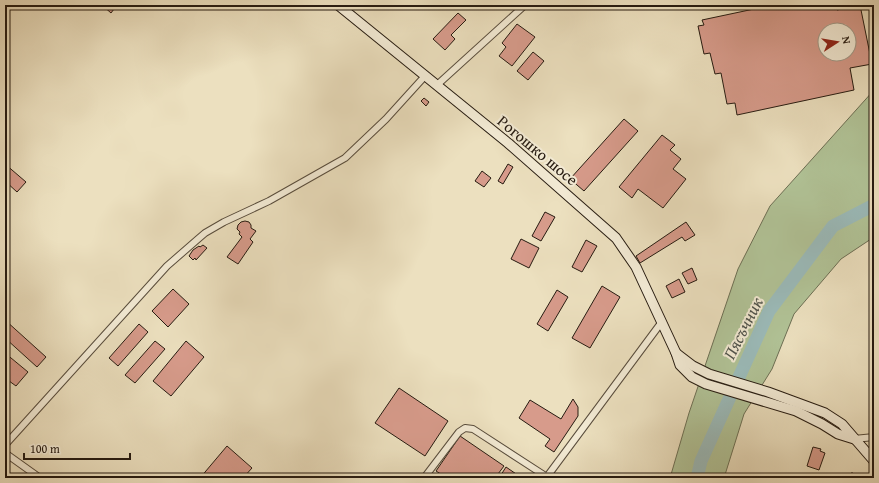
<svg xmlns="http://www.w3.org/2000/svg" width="879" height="483" viewBox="0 0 879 483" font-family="'Gentium Book Plus',serif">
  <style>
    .green { fill: #b1c397; stroke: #6c6f54 }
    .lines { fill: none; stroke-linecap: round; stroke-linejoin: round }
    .river { stroke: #9bbbba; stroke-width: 13 }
    .building { fill: #d79b8b; stroke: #261b11; fill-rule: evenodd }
    .street-casing { stroke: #584c3c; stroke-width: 8 }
    .secondary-casing { stroke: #261b11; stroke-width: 11 }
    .street { stroke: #f3ebd5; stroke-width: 6 }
    .secondary { stroke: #f3ebd5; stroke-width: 9 }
    .labels { text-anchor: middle; stroke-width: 4; stroke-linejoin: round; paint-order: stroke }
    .street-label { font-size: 16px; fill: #261b11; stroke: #f3ebd5 }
    .water-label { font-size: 17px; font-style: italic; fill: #4f534c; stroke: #f3ebd5 }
  </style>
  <rect width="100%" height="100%" fill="#ece0bf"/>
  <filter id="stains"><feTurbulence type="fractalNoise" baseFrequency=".005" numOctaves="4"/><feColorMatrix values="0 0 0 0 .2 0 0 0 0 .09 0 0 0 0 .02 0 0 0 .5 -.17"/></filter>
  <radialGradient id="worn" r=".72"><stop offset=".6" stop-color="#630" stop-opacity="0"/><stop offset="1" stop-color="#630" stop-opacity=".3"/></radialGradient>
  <polygon class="green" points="874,90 874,237 841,259 794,314 772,369 744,414 724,478 670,478 689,413 738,269 770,206"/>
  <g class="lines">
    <polyline class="river" points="697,478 701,461 769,311 833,226 874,205"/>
  </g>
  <g class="building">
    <polygon points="102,5 117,5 111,13"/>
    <path d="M754 5H837V10L860 5 872 64 850 68 854 90 737 115 735 103 727 104 721 73 715 74 710 53 704 54 698 26 704 25 702 20 754 9ZM825 30H849V54H825Z"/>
    <polygon points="458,13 466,20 451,35 455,39 445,50 433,39"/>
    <polygon points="517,24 535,37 512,66 499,56 506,47 502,43"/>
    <polygon points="533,52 544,61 528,80 517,71"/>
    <polygon points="424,98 429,102 426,106 421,101"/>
    <polygon points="624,119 638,131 584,191 570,179"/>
    <polygon points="662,135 675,145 670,150 681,159 673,169 686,179 663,208 638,189 632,198 619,187"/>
    <polygon points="5,164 26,182 17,192 5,181"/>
    <polygon points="508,164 513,167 503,184 498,181"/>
    <polygon points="482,171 491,178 484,187 475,181"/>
    <polygon points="545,212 555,217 541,241 532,236"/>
    <polygon points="245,221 249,222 251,225 251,228 256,231 250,239 253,242 238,264 227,257 242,237 239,234 240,232 237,229 238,225 241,222"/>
    <polygon points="686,222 695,235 685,241 682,237 640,263 636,256"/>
    <polygon points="521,239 539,248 529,268 511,259"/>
    <polygon points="586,240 597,246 582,272 572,267"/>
    <polygon points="203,245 207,248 196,260 195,258 193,260 189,256 193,250 199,246 200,247"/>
    <polygon points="692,268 697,280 688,284 682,273"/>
    <polygon points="679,279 685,292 672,298 666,286"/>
    <polygon points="602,286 620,297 590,348 572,338"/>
    <polygon points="173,289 189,304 168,327 152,311"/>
    <polygon points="557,290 568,297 548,331 537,324"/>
    <polygon points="5,320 46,357 37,367 5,338"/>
    <polygon points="139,324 148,332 118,366 109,358"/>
    <polygon points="155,341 165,349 135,383 125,375"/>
    <polygon points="186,341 204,357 171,396 153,381"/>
    <polygon points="5,353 28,372 16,386 5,378"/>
    <polygon points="399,388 448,421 425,456 375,423"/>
    <polygon points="573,399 578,407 578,416 554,452 545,446 550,439 519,418 530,400 561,419"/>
    <polygon points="460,436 504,466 495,478 447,478 436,471"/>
    <polygon points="227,446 252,468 243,478 200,478"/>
    <polygon points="813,447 821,449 820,451 825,453 819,470 807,466"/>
    <polygon points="506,467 522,478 499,478"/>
    <polygon points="851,473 853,473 855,478 844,478 846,478"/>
  </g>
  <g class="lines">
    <defs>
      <g id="street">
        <polyline points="437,85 525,5"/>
        <polyline points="854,439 874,437"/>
        <polyline points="5,445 167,266 198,239 205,233 224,222 269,201 345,158 386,119 425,76"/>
        <polyline points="5,453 40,478"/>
        <polyline points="424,478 459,432 465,428 473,429 547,477"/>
        <polyline points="546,478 661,323"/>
      </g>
      <g id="secondary">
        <polyline points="338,5 508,143 616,238 636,267 676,353 680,365 692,377 706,384 796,411 822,424 838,434 854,439"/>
        <polyline points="676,353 693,366 709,374 768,392 825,413 842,424 874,461"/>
      </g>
    </defs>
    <use href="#street" class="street-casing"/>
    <use href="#secondary" class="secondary-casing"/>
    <use href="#street" class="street"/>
    <use href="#secondary" class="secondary"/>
  </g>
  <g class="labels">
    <g class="street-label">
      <text transform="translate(538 150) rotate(40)" y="6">Рогошко шосе</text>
    </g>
    <g class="water-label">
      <text transform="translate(743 328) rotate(-63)" y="6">Пясъчник</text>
    </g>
  </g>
  <rect width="879" height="483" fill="none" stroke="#ece0bf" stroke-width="20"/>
  <rect x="6" y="6" width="867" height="471" fill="none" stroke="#261b11" stroke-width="2"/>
  <rect x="10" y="10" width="859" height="463" fill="none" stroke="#261b11"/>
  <g transform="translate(837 42) rotate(78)"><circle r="19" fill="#f3ebd5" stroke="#a19887"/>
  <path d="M0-3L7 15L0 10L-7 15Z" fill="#8f2418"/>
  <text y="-6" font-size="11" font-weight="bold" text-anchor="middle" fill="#261b11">N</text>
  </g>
  <path d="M24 453v6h106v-6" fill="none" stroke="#261b11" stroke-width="2"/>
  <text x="30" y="453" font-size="12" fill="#261b11" stroke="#f3ebd5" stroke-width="3" paint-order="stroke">100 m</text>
  <rect width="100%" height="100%" filter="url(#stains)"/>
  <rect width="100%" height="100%" fill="url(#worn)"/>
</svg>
